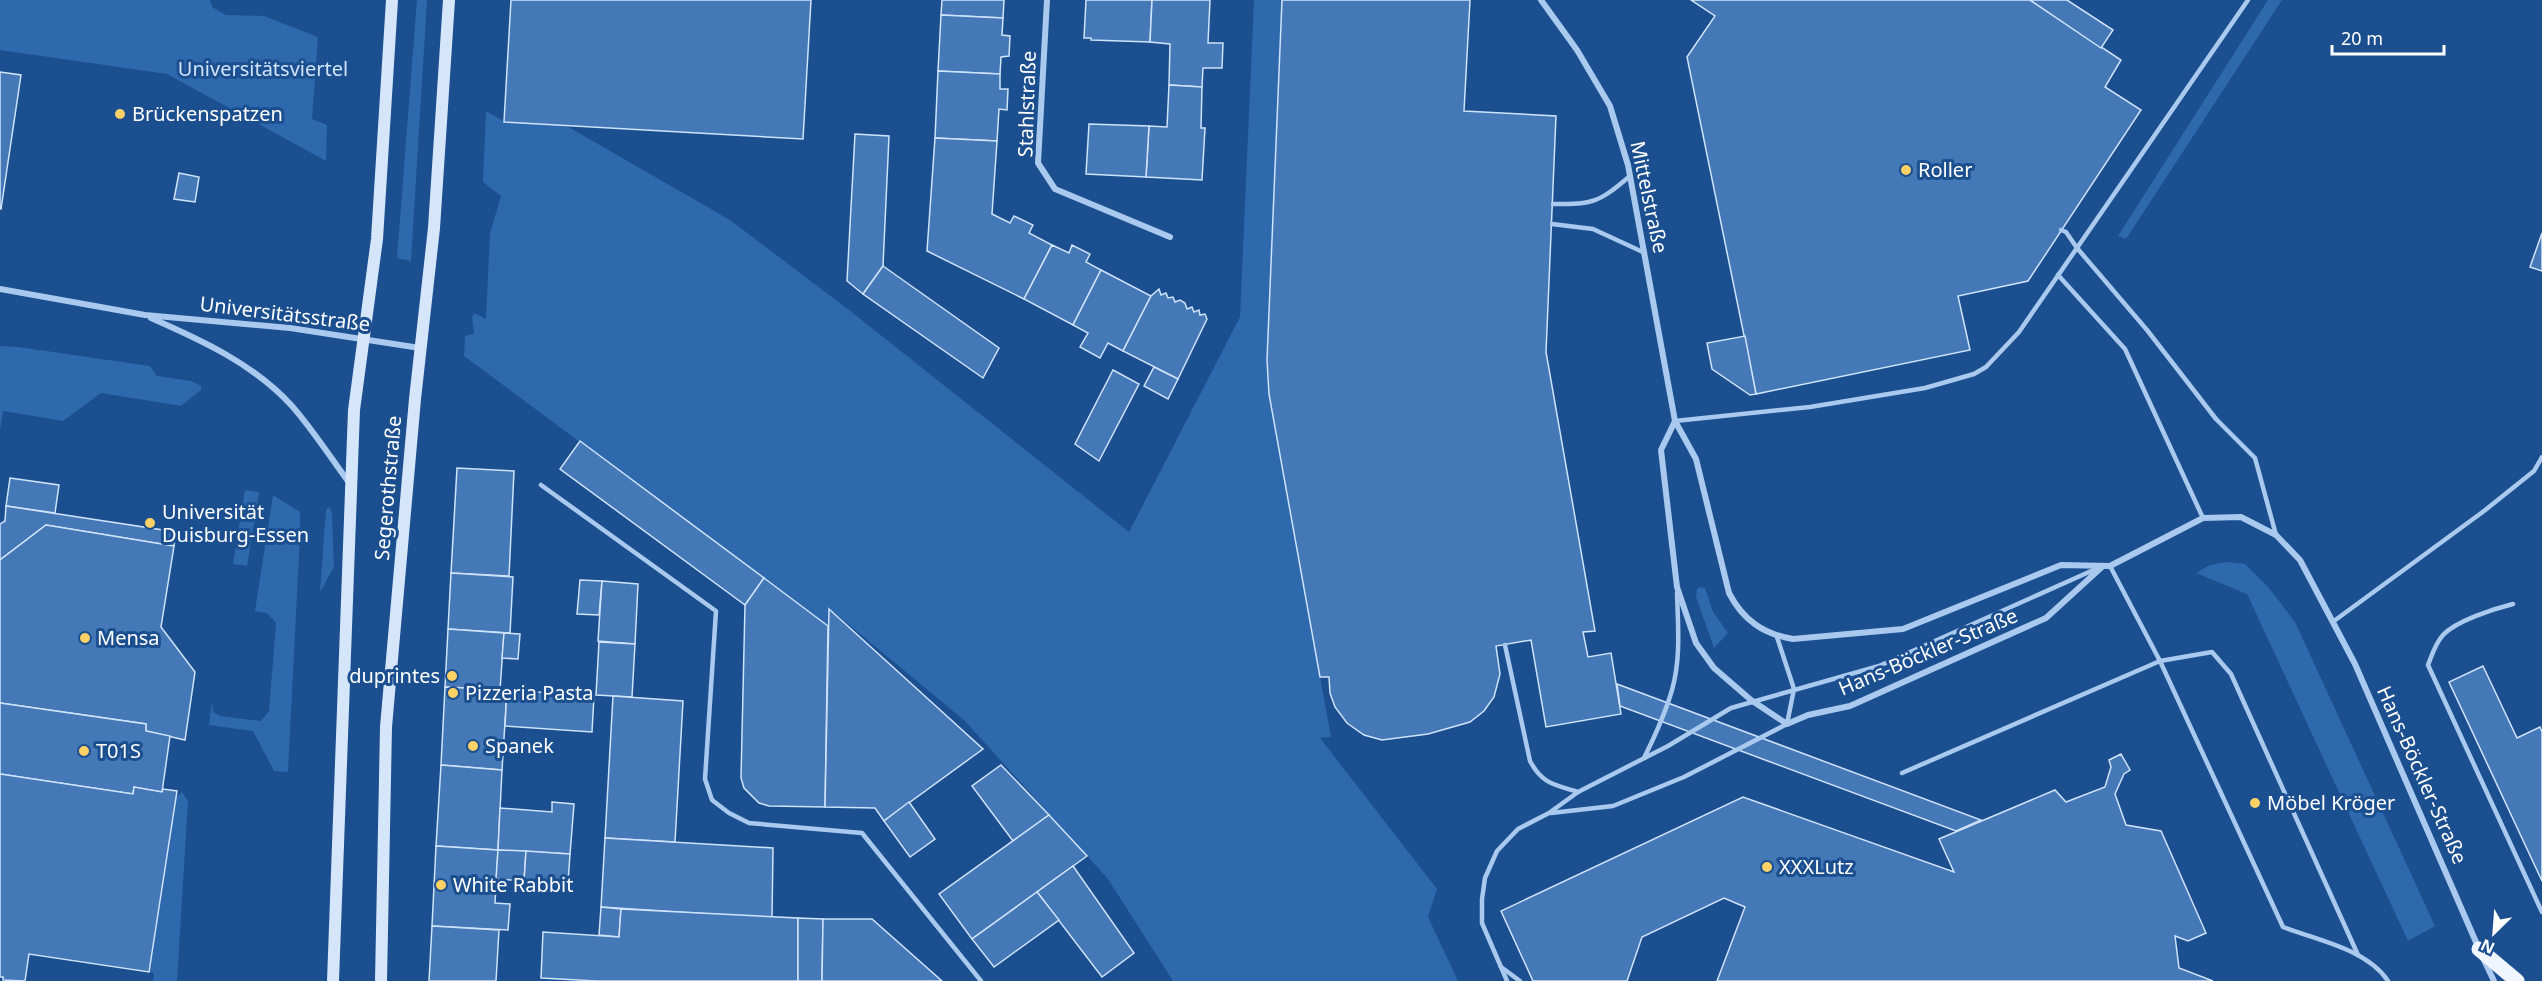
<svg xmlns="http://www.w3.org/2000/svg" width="2542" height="981" viewBox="0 0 2542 981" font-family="'Noto Sans',sans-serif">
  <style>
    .green { fill: #2e69ad }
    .building { fill: #4478b7; stroke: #cfe3fa; stroke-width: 1.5 }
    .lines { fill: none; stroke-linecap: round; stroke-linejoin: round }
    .service { stroke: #a9c9ee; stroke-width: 4.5 }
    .minor { stroke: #a9c9ee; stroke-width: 6 }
    .secondary { stroke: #d6e6fa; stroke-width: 12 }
    .primary { stroke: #f0f6ff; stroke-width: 15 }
    .poi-dot { fill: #ffd166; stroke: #1b4f8f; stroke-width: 2 }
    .labels { text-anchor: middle; stroke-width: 6; stroke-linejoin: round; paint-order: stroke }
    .park-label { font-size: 20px; fill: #cfe3fa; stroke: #1b4f8f }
    .street-label { font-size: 20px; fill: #fff; stroke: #1b4f8f }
    .poi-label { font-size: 20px; fill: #fff; stroke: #1b4f8f; text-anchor: start }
  </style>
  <rect width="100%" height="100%" fill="#1b4f8f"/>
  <g class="green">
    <polygon points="0,0 210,0 212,7 226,15 264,16 318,37 312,119 327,125 326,161 167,74 0,50"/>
    <polygon points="417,0 427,0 411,261 397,258"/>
    <polygon points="1254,0 1282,0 1269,394 1331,737 1320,738 1437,889 1428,917 1458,981 1173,981 1108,879 965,721 830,609 828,626 464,356 465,336 474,334 472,317 474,313 486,319 490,233 501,196 483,182 486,111 505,122 565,125 730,220 849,310 1129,532 1240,317"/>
    <polygon points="2268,0 2282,0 2126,239 2118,236"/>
    <polygon points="0,346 18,347 150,366 157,376 191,381 201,386 201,390 181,406 101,393 63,421 3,411 0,430"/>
    <polygon points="245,490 259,492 247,566 233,564"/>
    <polygon points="273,495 300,512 300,535 288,772 274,771 253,731 209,725 212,701 213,712 220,716 261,721 269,711 276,623 267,613 255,611"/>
    <polygon points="329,507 332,514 334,567 320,592 326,510"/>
    <polygon points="2227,562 2245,564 2269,588 2295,622 2435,926 2408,941 2247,594 2196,573 2210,565"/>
    <polygon points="1700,587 1705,588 1713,612 1728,633 1714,648 1696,597 1697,589"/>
    <polygon points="182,792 188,801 177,981 153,981 154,973 149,972 176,797"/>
  </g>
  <g class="building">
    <polygon points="511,0 811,0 803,139 504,122"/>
    <polygon points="942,0 1004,0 1003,18 941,15"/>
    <polygon points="1086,0 1152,0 1150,42 1091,40 1091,38 1084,38"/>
    <polygon points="1152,0 1210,0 1208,43 1223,43 1222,68 1203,68 1202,87 1169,85 1170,44 1150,42"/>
    <polygon points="1282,0 1470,0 1464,111 1556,116 1546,352 1595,631 1583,632 1588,657 1611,653 1621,714 1546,727 1531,640 1496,646 1500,674 1494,697 1484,711 1470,722 1428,734 1382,740 1364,735 1347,723 1335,707 1330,693 1329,677 1320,677 1269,394 1267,360"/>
    <polygon points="1691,0 2030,0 2121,60 2105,87 2141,110 2028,281 1958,296 1970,350 1756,394 1687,57 1715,16"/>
    <polygon points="2030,0 2067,0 2113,30 2101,48"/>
    <polygon points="941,15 1003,18 1002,35 1010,36 1009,56 1001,57 1000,74 938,71"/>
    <polygon points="938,71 1000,74 1000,89 1008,89 1007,110 999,109 997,141 935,138"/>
    <polygon points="0,72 21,75 1,209 0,209"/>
    <polygon points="1169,85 1202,87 1201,128 1205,128 1202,180 1146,177 1149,126 1167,127"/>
    <polygon points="1089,124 1149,126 1146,177 1086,174"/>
    <polygon points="855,134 889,136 883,266 863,294 847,281"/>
    <polygon points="935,138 997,141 992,214 1010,223 1014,216 1033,225 1029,233 1052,245 1024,299 927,251"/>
    <polygon points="179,173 199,177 195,202 174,199"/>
    <polygon points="2542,233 2542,271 2530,267"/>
    <polygon points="1052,245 1069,253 1072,245 1090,254 1086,262 1101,270 1073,325 1024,299"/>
    <polygon points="883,266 999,348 983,378 863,294"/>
    <polygon points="1101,270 1151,296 1123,351 1108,343 1100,358 1080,347 1088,333 1073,325"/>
    <polygon points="1159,289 1161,295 1166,293 1168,298 1173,297 1175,302 1180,300 1185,303 1187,309 1192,307 1194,312 1199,310 1200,315 1205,314 1207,319 1178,379 1123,351 1151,296"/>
    <polygon points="1745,336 1756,394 1750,395 1712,369 1707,343"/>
    <polygon points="1154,367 1178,379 1168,399 1144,386"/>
    <polygon points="1113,370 1139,384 1099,461 1075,444"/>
    <polygon points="580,441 764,578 745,605 560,469"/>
    <polygon points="457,468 514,471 509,576 451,573"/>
    <polygon points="10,478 59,485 55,513 6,506"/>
    <polygon points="6,506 176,532 174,546 46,525 0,560 0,524 5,521"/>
    <polygon points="46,525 174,546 161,627 195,672 185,740 146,731 146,724 0,703 0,560"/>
    <polygon points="451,573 513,577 510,633 448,629"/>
    <polygon points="764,578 828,626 825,807 769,806 759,803 744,788 741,778 745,605"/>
    <polygon points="580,580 602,581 599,615 577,614"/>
    <polygon points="602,581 638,584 635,644 598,641"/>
    <polygon points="829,609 983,749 884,821 875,808 825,807"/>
    <polygon points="448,629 504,633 500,690 445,687"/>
    <polygon points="504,633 520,634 518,659 502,658"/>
    <polygon points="599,642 635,644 632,697 596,695"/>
    <polygon points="2483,666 2517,738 2540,727 2542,732 2542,881 2449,682"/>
    <polygon points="1617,684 1981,820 1956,831 1620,706"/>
    <polygon points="445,687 507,690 502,770 441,765"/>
    <polygon points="507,690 594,696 592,732 505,726"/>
    <polygon points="613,696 683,701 675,842 605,838"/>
    <polygon points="0,703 146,724 146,731 170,736 162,792 134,787 133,794 0,774"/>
    <polygon points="2121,754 2130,770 2124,774 2115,794 2126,825 2161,831 2206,933 2188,941 2175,936 2179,968 2213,981 1717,981 1745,907 1724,898 1642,937 1627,981 1533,981 1501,911 1743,797 1954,872 1939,839 2055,790 2066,802 2105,787 2111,767 2109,760"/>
    <polygon points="441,765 502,770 498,850 436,846"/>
    <polygon points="1001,765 1049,815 1013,841 972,786"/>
    <polygon points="0,774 133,794 134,787 162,792 163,789 177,791 149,972 29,954 25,981 3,980 3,977 0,977"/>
    <polygon points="552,802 574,804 570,854 498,850 500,808 552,812"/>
    <polygon points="909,802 935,839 910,857 884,821"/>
    <polygon points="1049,815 1087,856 972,939 939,894"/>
    <polygon points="605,838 773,848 772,918 601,907"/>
    <polygon points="436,846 498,850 495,903 510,904 508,930 432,926"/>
    <polygon points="498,850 526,851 524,881 496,879"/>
    <polygon points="526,851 570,854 568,884 524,881"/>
    <polygon points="1073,866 1134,953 1102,977 1037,892"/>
    <polygon points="1037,892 1059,920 994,967 972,939"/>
    <polygon points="601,907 621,909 619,937 599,935"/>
    <polygon points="621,909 798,918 798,981 596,981 541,978 543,932 619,937"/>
    <polygon points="798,918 823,919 822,981 798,981"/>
    <polygon points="823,919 872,919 942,981 822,981"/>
    <polygon points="432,926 499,930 496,981 429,981"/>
  </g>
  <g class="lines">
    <g class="service">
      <path d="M1553 204C1594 204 1598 203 1630 176"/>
      <polyline points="1552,224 1593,229 1645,253"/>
      <polyline points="2061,230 2066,232 2077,248 2147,330 2216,419 2255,458 2276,535"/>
      <polyline points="2058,275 2125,349 2203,518"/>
      <polyline points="1675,421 1810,407 1925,388 1974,374 1986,367 2019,332 2248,0"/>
      <polyline points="541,485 716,611 705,779 712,800 729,813 749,823 862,833 981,981"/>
      <path d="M2110 566 2160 661 2283 927C2317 940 2367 949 2388 981"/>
      <path d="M2513 604C2493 609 2456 621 2443 635 2435 644 2432 655 2428 665L2542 912"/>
      <polyline points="2334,621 2484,511 2534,471 2542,457"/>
      <path d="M1505 645 1530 761C1542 784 1555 785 1578 792"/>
      <path d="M1644 758C1655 736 1665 714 1672 690 1681 659 1678 625 1677 593"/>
      <polyline points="1902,773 2160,661 2212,652 2231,674 2358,955"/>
      <polyline points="1551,813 1613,806 1684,777 1787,724 1794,689 1777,637"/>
      <polyline points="1501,967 1520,981"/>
      <polyline points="1507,981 1482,923 1482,899 1485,878 1497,851 1518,829 1549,813 1578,792 1668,746 1731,708 1879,666 2098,568"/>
    </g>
    <g class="minor">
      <polyline points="1047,0 1038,163 1055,189 1170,237"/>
      <path d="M1541 0 1577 50 1610 106 1628 165 1675 421 1696 459 1729 593C1743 620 1763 634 1793 639L1903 629 2061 565 2110 566 2203 518 2241 517 2276 535 2300 560 2355 664 2479 949"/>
      <polyline points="0,289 145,315 290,328 420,348"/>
      <path d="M151 318C201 340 254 364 292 406 313 430 331 458 350 484"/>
      <polyline points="1675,421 1661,450 1677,587 1696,643 1714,668 1751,700 1787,724 1808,715 1850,706 2046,618 2103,566"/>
      <polyline points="2483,958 2494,981"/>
    </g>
    <g class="secondary">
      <polyline points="333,981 354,410 377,239 392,0"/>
      <polyline points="381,981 386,727 415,399 434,228 449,0"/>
    </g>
    <polyline class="primary" points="2479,949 2517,981"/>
  </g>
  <g class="poi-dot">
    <circle cx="120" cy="114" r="6"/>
    <circle cx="1906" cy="170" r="6"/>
    <circle cx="150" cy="523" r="6"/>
    <circle cx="85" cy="638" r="6"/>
    <circle cx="452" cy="676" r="6"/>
    <circle cx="453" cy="693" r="6"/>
    <circle cx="473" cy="746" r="6"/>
    <circle cx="84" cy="751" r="6"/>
    <circle cx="2255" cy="803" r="6"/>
    <circle cx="1767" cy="867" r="6"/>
    <circle cx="441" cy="885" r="6"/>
  </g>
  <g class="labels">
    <g class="park-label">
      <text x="263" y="76">Universitätsviertel</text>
    </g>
    <g class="street-label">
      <text transform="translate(1027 104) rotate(-88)" y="7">Stahlstraße</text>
      <text transform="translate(1649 197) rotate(78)" y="7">Mittelstraße</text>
      <text transform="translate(285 314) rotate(7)" y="7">Universitätsstraße</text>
      <text transform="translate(388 488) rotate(-85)" y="7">Segerothstraße</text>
      <text transform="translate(1928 652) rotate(-23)" y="7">Hans-Böckler-Straße</text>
      <text transform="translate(2422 775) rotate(66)" y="7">Hans-Böckler-Straße</text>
    </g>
    <g class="poi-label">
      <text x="132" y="121">Brückenspatzen</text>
      <text x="1918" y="177">Roller</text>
      <text x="162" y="519">Universität<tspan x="162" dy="23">Duisburg-Essen</tspan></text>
      <text x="97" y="645">Mensa</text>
      <text x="440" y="683" text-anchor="end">duprintes</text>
      <text x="465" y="700">Pizzeria Pasta</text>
      <text x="485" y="753">Spanek</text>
      <text x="96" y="758">T01S</text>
      <text x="2267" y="810">Möbel Kröger</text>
      <text x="1779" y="874">XXXLutz</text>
      <text x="453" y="892">White Rabbit</text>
    </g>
  </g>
  <g transform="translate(2494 933) rotate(205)" stroke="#1b4f8f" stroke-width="4.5" paint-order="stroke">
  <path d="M0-4.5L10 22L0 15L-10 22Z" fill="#ffffff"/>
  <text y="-9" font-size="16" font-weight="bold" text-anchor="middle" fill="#ffffff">N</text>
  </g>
  <path d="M2332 45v9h112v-9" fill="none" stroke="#ffffff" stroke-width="3"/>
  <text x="2341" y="45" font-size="18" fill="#ffffff" stroke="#1b4f8f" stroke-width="4.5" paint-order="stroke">20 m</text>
</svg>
